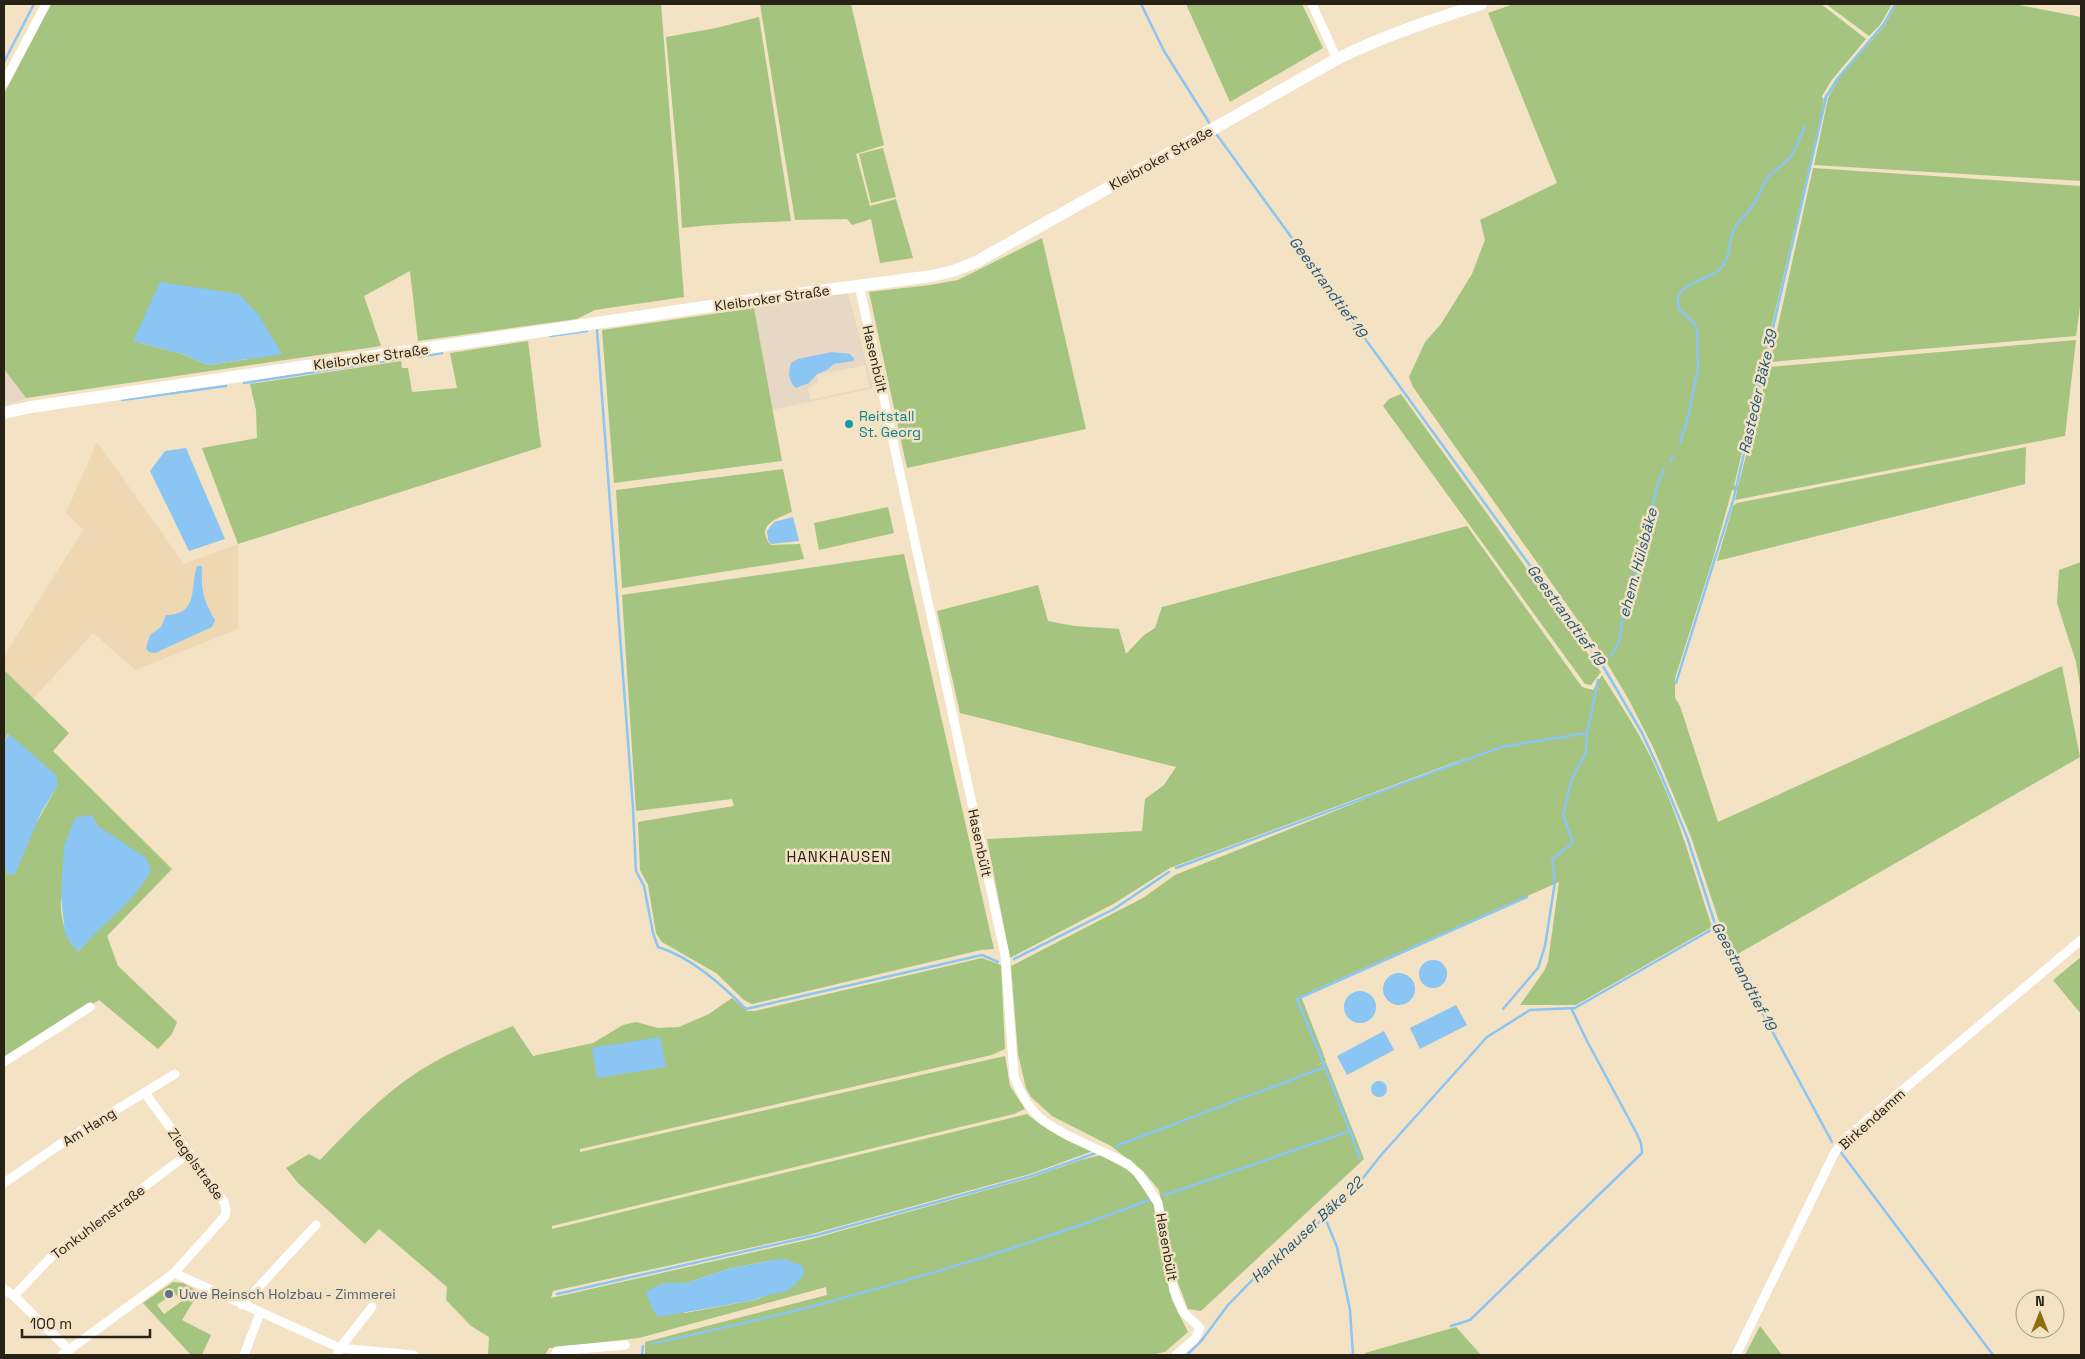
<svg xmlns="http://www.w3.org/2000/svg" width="2085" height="1359" viewBox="0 0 2085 1359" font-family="'Space Grotesk',sans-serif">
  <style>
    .commercial { fill: #e7d7c5; fill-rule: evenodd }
    .built { fill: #eed8b3 }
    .green { fill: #a4c47f; fill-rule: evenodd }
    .water { fill: #8ac5f4 }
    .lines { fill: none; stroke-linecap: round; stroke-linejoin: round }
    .stream { stroke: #8ac5f4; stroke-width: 2.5 }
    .street { stroke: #fff; stroke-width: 9 }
    .secondary { stroke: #fff; stroke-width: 12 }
    .culture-dot { fill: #0f9aa8; stroke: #f3e2c3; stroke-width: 2 }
    .service-dot { fill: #5c6f8a; stroke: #f3e2c3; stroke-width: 2 }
    .labels { text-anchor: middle; stroke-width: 5; stroke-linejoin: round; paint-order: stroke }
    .street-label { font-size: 14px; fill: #272116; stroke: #f3e2c3 }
    .culture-label { font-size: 14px; fill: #0d838f; stroke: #f3e2c3; text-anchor: start }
    .service-label { font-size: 14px; fill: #4e5e75; stroke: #f3e2c3; text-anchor: start }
    .water-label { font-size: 15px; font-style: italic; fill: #1f577d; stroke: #f3e2c3 }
    .neighbourhood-label { font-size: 15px; letter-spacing: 1px; fill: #272116; stroke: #f3e2c3 }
  </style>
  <rect width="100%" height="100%" fill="#f3e2c3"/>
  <g class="commercial">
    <path d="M848 293 873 388 772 410 754 308ZM832 352 841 362 834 364 827 370 812 377 819 355ZM865 365 870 387 810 400 808 388 818 382 817 375Z"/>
    <polygon points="4,369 26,398 4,406"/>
  </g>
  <polygon class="built" points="97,442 184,564 238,544 238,629 136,670 93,633 33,699 4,670 4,656 83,530 66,513"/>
  <g class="green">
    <path d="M51 4H661L684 297 595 310 577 319 418 341 410 271 364 296 381 346 26 398 4 369V94ZM133 341 249 359 208 365 182 354Z"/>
    <polygon points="760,4 851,4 884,145 856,154 870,206 896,199 913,258 880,263 871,219 852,225 847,219 795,220"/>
    <polygon points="1186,4 1302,4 1323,48 1230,102"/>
    <polygon points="1514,4 1821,4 1866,39 1831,81 1822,96 1824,104 1734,486 1738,486 1769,367 2076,340 2065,436 1735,500 1737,491 1732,490 1712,562 1675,678 1675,698 1680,706 1718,822 2062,666 2080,757 1736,955 1720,924 1691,837 1654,749 1629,700 1601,653 1413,387 1409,377 1425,342 1441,324 1472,274 1485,240 1480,220 1557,183 1488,13"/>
    <polygon points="1826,4 1892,4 1880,25 1869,36"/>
    <polygon points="1896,4 2014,4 2081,17 2081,181 1814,165 1828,98 1838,79 1885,25"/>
    <path d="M759 17 791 221C755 223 718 223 682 228L679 177 666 37 716 28Z"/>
    <polygon points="883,148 896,197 871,203 859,154"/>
    <polygon points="1813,168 2081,186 2081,299 2076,336 1770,362"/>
    <polygon points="1042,238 1086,429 907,468 869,292 930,285 958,280"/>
    <polygon points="754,308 782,461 614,483 602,330"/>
    <polygon points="528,341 541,447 238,544 202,448 257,438 256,410 250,384 401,361 402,368 408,368 412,392 457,388 450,353"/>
    <polygon points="1401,394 1601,672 1591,685 1585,684 1383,406 1389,399"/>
    <polygon points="2026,447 2025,484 1717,561 1733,506 1737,503"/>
    <path d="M783 469 792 512C777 518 754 526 771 545L800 544 804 559 622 588 616 490Z"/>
    <polygon points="888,507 894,533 819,550 814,523"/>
    <path d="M1467 526 1582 687 1593 690 1602 675C1618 701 1636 727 1649 754 1677 809 1693 869 1712 927L1576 1005H1520L1544 971 1548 962 1559 882 1301 996 1326 1061 1317 1065 1326 1062 1364 1159 1201 1311 1188 1309 1178 1283 1159 1190 1143 1171 1111 1146 1052 1116 1031 1097 1026 1088 1018 1054 1011 966 1143 898 1175 875 1472 756 1170 868 1115 903 1010 958 987 839 1142 831 1145 799 1164 785 1176 767 960 713 937 611 1038 585 1048 621 1074 626 1119 629 1126 654 1144 635 1155 628 1162 607Z"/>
    <polygon points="904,554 994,949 981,950 752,1004 744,1000 716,973 662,942 656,933 648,885 640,870 638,822 734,806 732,799 636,811 622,595"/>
    <polygon points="2081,562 2081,691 2076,662 2057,603 2059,570"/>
    <path d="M4 670 69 733 53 751 172 869 107 936 118 966 177 1022 172 1034 158 1049 99 1000 4 1061V865L8 875 57 786 8 734 4 742ZM92 816 98 826 92 936 79 951C65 943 58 908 62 894 69 868 82 842 92 816Z"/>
    <polygon points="2081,957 2081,1014 2053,980"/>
    <path d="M982 958 1001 965 1005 1049 992 1055 580 1149V1152L1005 1056 1010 1086 1025 1109 1014 1114 552 1226V1229L1027 1114 1041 1125 1093 1151 1030 1174 808 1235 553 1291 551 1298 812 1239 1030 1178 1081 1160 1101 1155 1131 1172 1154 1203 1172 1300 1188 1332 1165 1352 1150 1355H645V1342L827 1295 826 1287 639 1338 549 1348 545 1355H488L489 1337 471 1326 446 1300 447 1287 379 1229 365 1244 298 1183 286 1168 309 1154 320 1160C351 1128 382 1095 419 1071 449 1052 481 1039 513 1026L533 1056 593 1043 623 1025 636 1022 658 1028 679 1027 709 1014 732 998 747 1011H755ZM773 1260 769 1294 755 1300 685 1313 663 1283H686L728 1269Z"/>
    <path d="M173 1282 183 1283 199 1292 182 1320 211 1335 202 1355H191L143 1303ZM174 1293 182 1301 164 1314 157 1305Z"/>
    <polygon points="1760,1326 1782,1355 1745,1355"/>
    <polygon points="1456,1327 1481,1355 1365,1355 1365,1353"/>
  </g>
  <g class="water">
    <polygon points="160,282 239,294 258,314 282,354 208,365 182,354 133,341"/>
    <path d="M832 352 850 354 854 359 853 361 834 364 827 370 817 374 809 383 796 388C788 381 788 373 791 363L798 359Z"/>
    <polygon points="186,448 225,539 189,551 150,471 165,451"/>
    <polygon points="793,517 799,541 771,544 768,540 767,531 774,522"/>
    <path d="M197 566H202C201 589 203 600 215 620L212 627 155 653 149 652 146 648 150 635 161 627 166 615C199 615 190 587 197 566Z"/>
    <polygon points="9,734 57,776 57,786 41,813 15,874 8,875 4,865 4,742"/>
    <path d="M85 815 92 816 98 826 146 858 151 870C135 902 102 924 79 951L73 947 65 933 61 896 64 846 75 818Z"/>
    <circle cx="1433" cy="974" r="14"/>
    <circle cx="1399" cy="989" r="16"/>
    <circle cx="1360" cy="1007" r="16"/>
    <polygon points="1456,1005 1467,1025 1420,1049 1410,1028"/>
    <polygon points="1384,1031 1394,1050 1347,1075 1337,1056"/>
    <polygon points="660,1037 666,1067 597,1078 592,1048"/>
    <circle cx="1379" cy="1089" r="8"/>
    <path d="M784 1259 803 1266 804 1274C799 1280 794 1287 786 1291 775 1295 765 1294 755 1300L658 1317 652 1308 646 1292 663 1283H686L728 1269 773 1260Z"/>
  </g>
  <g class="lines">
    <g class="stream">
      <polyline points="1141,4 1164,51 1210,124"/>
      <polyline points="4,62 34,4"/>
      <polyline points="1824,100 1838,78 1884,24 1895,4"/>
      <polyline points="1217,135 1603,666 1642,733 1660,772 1687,837 1716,927 1832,1142"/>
      <path d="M597 330 633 808 636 871 644 886 653 933 658 947C691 957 722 985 746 1009L982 955 998 962"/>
      <polyline points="550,336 587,331"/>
      <polyline points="418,357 442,353"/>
      <polyline points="244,383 399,359"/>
      <polyline points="122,400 226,386"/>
      <path d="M1680 443 1687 421 1698 368 1697 331 1695 324 1679 309C1670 282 1709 282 1721 268 1731 257 1728 242 1734 229 1739 220 1748 213 1753 205 1760 196 1762 183 1770 175 1775 169 1783 166 1788 160 1796 151 1800 137 1805 126"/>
      <polyline points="1670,461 1673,456"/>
      <polyline points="1611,656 1619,642 1625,602 1638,567 1658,483 1664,469"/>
      <polyline points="1676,683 1733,501 1826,98"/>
      <polyline points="1176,868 1501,747 1587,733"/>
      <polyline points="1014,959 1114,909 1169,872"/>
      <polyline points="1503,1009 1538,968 1545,946 1555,882 1552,859 1573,843 1563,815 1572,778 1586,752 1587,733 1598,680"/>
      <polyline points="1325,1067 1297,999 1527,897"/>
      <polyline points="1116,1146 1325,1067 1350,1131"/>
      <polyline points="1840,1151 1993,1355"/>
      <polyline points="1165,1195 1350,1131 1360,1158"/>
      <polyline points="1325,1218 1337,1247 1350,1310 1353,1355"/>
      <polyline points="557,1294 817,1235 1031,1176 1096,1153"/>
      <polyline points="1451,1326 1470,1320 1642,1153 1641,1143 1637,1134 1587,1041 1571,1008"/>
      <path d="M652 1344C716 1329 780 1316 843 1298 947 1270 1049 1238 1149 1200"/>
      <polyline points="642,1355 643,1346"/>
      <polyline points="1187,1355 1202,1340 1228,1305 1267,1265 1324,1218 1359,1183 1382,1154 1487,1037 1530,1010 1575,1008 1716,927"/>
    </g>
    <g class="street">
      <polyline points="1312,4 1337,59"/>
      <polyline points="4,83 46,4"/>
      <path d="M859 285 1005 955 1014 1076C1020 1092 1030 1111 1044 1121 1066 1138 1103 1150 1128 1164L1139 1174 1158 1203 1174 1291 1183 1312 1200 1328 1195 1339 1176 1355"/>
      <polyline points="4,1062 90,1007"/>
      <polyline points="4,1183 65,1141 175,1074"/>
      <polyline points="174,1273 340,1348 337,1355"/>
      <polyline points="4,1289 14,1296 69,1350"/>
      <polyline points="14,1296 53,1255 188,1154"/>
      <polyline points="242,1305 316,1225"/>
      <polyline points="372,1307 340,1348 414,1355"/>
      <polyline points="62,1355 174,1273 225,1216 226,1209 224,1202 145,1093"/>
      <polyline points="244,1355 260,1313"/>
      <polyline points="555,1355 557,1351 625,1345"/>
      <polyline points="1736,1355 1835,1152 1847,1137 2081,940"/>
    </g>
    <path class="secondary" d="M4 413 31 407 758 299 932 276 953 271 976 262 1337 59C1383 36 1432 20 1481 4"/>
  </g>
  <circle class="culture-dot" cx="849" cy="424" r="5"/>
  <circle class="service-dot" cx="169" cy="1294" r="5"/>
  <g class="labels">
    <g class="street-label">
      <text transform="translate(1161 158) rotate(-29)" y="5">Kleibroker Straße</text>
      <text transform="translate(772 298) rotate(-8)" y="5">Kleibroker Straße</text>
      <text transform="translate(371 357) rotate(-8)" y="5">Kleibroker Straße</text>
      <text transform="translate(875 359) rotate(77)" y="5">Hasenbült</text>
      <text transform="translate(980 843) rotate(78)" y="5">Hasenbült</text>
      <text transform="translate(1872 1119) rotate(-42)" y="5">Birkendamm</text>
      <text transform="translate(89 1127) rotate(-32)" y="5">Am Hang</text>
      <text transform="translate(196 1164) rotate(54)" y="5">Ziegelstraße</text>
      <text transform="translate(98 1222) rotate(-37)" y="5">Tonkuhlenstraße</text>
      <text transform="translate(1167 1247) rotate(80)" y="5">Hasenbült</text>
    </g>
    <g class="culture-label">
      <text x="859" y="421">Reitstall<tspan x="859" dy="16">St. Georg</tspan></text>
    </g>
    <g class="service-label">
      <text x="179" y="1299">Uwe Reinsch Holzbau - Zimmerei</text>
    </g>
    <g class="water-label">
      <text transform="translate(1328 287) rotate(54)" y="5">Geestrandtief 19</text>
      <text transform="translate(1758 392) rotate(-77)" y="5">Rasteder Bäke 39</text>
      <text transform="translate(1638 563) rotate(-75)" y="5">ehem. Hülsbäke</text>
      <text transform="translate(1566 615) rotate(54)" y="5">Geestrandtief 19</text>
      <text transform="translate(1744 976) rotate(62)" y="5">Geestrandtief 19</text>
      <text transform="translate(1307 1230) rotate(-43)" y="5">Hankhauser Bäke 22</text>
    </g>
    <g class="neighbourhood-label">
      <text x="839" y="862">HANKHAUSEN</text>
    </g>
  </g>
  <rect width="2085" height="1359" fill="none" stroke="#272116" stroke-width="10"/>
  <g transform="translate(2040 1314)"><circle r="24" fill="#f3e2c3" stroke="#a1957e"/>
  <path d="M0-4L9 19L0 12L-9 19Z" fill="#8f6c11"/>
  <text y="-8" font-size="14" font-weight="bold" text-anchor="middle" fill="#272116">N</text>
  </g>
  <path d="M22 1329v8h128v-8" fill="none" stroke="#272116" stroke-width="2.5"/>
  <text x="30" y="1329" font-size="15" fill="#272116" stroke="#f3e2c3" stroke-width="4" paint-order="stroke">100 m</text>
</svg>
